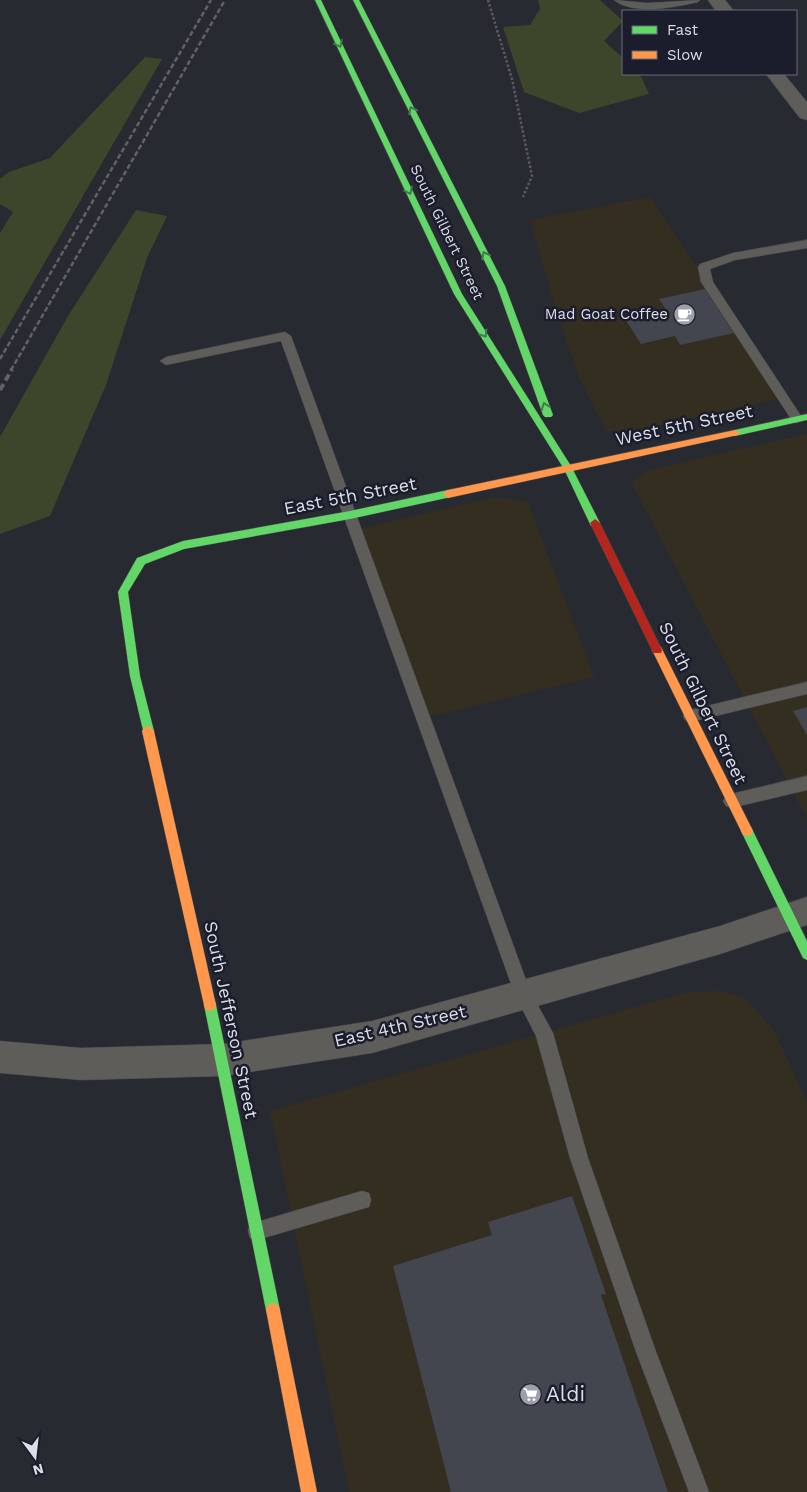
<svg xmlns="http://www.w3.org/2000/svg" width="807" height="1492" viewBox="0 0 807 1492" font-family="'Work Sans',sans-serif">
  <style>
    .commercial { fill: #342e21 }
    .green { fill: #3d452a }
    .building { fill: #43454f }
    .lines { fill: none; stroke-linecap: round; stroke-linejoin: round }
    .lane-casing { stroke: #46484e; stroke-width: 1 }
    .street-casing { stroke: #46484e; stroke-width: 1 }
    .fast-casing { stroke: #46484e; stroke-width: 1 }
    .slow-casing { stroke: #46484e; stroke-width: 1 }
    .jam-casing { stroke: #46484e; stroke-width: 1 }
    .path { stroke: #5b5a5b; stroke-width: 2.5; stroke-dasharray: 2.5 2; stroke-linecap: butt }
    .lane { fill: #5f5d5a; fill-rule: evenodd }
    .street { fill: #5f5d5a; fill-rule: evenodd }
    .fast { fill: #63d668; fill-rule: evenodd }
    .slow { fill: #ff974d; fill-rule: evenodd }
    .jam { fill: #b3261e; fill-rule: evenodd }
    .rail-far1 { stroke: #626163; stroke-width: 2.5; stroke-dasharray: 5 2.5; stroke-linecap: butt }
    .rail { stroke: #626163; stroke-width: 4; stroke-dasharray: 7 4; stroke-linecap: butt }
    .oneway { stroke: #3f7a4a }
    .labels { text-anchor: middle; stroke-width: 5; stroke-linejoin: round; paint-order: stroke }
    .far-street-label { font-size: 15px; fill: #dcdee9; stroke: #1b1d2c }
    .far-poi-label { font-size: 15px; fill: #dcdee9; stroke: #1b1d2c; text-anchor: end }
    .street-label { font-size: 18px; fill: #dcdee9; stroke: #1b1d2c }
    .near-poi-label { font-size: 21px; fill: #dcdee9; stroke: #1b1d2c; text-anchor: start }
  </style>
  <rect width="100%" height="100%" fill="#282a32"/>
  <g class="commercial">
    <polygon points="650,197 707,282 783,398 632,431 606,431 579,377 560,323 530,220"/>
    <polygon points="807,434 807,818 631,482 648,470"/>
    <polygon points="495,497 528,502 594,677 424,718 355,530"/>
    <polygon points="721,991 745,998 774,1030 807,1102 807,1492 349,1492 270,1111 688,992"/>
  </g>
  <g class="green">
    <polygon points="538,0 600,0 623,21 604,41 623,58 623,74 640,74 649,94 579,113 524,92 503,27 530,25 540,9"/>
    <polygon points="145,57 162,59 0,340 0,233 13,212 0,204 0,179 9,172 50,158"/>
    <polygon points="136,210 167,216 147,258 106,385 50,516 0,534 0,437 68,316"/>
  </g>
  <g class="building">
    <polygon points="705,289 734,333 680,345 675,336 641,344 625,319 666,310 659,299"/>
    <polygon points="807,707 807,735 793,711"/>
    <polygon points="572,1196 606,1294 601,1295 668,1492 451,1492 393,1266 492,1235 488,1222"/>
  </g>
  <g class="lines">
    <defs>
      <g id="lane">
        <path d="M614 0 648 3 700 0 698 2C677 7 633 16 614 0Z"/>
        <polygon points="807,240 807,248 735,260 710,269 713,282 803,419 797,423 793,422 701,282 698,267 700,264 733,253"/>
        <polygon points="285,332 291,336 530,991 553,1033 588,1158 655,1349 709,1492 689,1492 635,1349 570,1158 536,1036 515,995 281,341 166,365 160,361 166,357"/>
        <polygon points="807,682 807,694 690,722 685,720 683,716 685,712 690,710"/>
        <polygon points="807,776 807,790 731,808 726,806 723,801 726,796 731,794"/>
        <polygon points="362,1191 369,1193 371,1200 369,1207 362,1209 257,1240 250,1238 248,1231 250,1224 257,1222"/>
      </g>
      <g id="street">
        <polygon points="708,0 725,0 734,11 716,11"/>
        <polygon points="766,74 784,74 807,102 807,120 800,118"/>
        <polygon points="807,897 807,925 720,954 372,1053 223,1076 81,1080 0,1073 0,1041 81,1048 223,1044 372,1021 720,926"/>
      </g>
      <g id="fast">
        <polygon points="315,0 321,0 462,294 571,466 600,523 599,526 591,526 564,469 454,294"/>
        <polygon points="353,0 359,0 505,286 553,415 551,417 545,417 543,415 497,286"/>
        <polygon points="807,414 807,420 735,436 730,433 735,430"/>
        <polygon points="448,490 451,491 453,494 451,497 350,519 184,549 145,564 128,592 140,676 154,731 152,734 144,734 130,676 118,592 137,558 183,541 350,511"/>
        <polygon points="747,826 751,827 807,941 807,960 803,958 741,831 743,827"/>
        <polygon points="210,999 215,1001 216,1005 280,1310 278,1315 273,1317 268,1315 266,1310 204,1005 205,1001"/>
      </g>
      <g id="slow">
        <polygon points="735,430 740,433 738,435 448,498 443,494 448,490"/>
        <polygon points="657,646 661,647 753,831 751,835 747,836 743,835 652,650"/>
        <polygon points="148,726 152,728 154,731 216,1005 215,1009 210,1011 205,1009 204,1005 142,731 144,728"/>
        <polygon points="273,1303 278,1305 280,1310 317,1492 301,1492 266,1310 268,1305"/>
      </g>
      <polygon id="jam" points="595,519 600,523 662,650 661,653 653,653 652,650 590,523"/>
    </defs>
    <use href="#lane" class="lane-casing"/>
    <use href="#street" class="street-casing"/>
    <use href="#fast" class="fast-casing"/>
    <use href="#slow" class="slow-casing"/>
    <use href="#jam" class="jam-casing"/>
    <polyline class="path" points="488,0 512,79 532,176 523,197"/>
    <use href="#lane" class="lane"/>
    <use href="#street" class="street"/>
    <use href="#fast" class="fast"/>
    <use href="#slow" class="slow"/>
    <use href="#jam" class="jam"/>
    <g class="rail-far1">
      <polyline points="0,359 211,0"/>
      <polyline points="11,370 225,0"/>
    </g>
    <polyline class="rail" points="0,390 12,369"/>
  </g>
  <defs><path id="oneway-chevron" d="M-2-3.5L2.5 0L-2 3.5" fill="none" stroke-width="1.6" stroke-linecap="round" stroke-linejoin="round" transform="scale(1.25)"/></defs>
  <g class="oneway">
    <use href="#oneway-chevron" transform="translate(339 44) rotate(64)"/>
    <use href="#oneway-chevron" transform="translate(412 110) rotate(-117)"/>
    <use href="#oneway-chevron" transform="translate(409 191) rotate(64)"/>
    <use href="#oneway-chevron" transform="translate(485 255) rotate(-117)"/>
    <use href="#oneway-chevron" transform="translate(484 334) rotate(58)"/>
    <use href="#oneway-chevron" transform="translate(545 406) rotate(-110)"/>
  </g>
  <defs>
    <symbol id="cafe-disc" viewBox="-11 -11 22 22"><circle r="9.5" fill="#9d9fa9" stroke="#1b1d2c"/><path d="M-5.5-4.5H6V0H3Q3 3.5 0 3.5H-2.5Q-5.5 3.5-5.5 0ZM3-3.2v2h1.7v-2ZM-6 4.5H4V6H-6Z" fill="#fff"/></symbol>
    <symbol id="supermarket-disc" viewBox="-11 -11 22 22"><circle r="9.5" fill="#9d9fa9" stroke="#1b1d2c"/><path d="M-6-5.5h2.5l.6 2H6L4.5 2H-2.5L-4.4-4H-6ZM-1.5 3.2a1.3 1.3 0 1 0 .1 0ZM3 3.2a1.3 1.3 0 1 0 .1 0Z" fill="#fff"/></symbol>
  </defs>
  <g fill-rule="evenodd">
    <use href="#cafe-disc" x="672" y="302" width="25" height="25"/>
    <use href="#supermarket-disc" x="518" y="1382" width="25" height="25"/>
  </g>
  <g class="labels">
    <g class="far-street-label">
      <text transform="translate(447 232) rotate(64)" y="5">South Gilbert Street</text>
    </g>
    <g class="far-poi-label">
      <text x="668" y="319">Mad Goat Coffee</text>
    </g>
    <g class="street-label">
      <text transform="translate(684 425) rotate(-12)" y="6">West 5th Street</text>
      <text transform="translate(350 496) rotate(-11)" y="6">East 5th Street</text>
      <text transform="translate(703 703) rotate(64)" y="6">South Gilbert Street</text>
      <text transform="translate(231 1020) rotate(78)" y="6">South Jefferson Street</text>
      <text transform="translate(400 1026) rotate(-13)" y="6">East 4th Street</text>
    </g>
    <g class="near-poi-label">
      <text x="546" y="1401">Aldi</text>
    </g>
  </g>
  <rect x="622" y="10" width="175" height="65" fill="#1b1d2c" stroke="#686a78"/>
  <rect x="632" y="26" width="25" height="8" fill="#63d668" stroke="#686a78"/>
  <text x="667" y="35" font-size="15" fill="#dcdee9">Fast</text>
  <rect x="632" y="51" width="25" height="8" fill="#ff974d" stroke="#686a78"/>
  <text x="667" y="60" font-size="15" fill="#dcdee9">Slow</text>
  <g transform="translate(35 1457) rotate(165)" stroke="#1b1d2c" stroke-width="4" paint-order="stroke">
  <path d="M0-4L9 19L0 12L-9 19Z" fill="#dcdee9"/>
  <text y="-8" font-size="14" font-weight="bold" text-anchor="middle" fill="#dcdee9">N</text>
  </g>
</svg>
